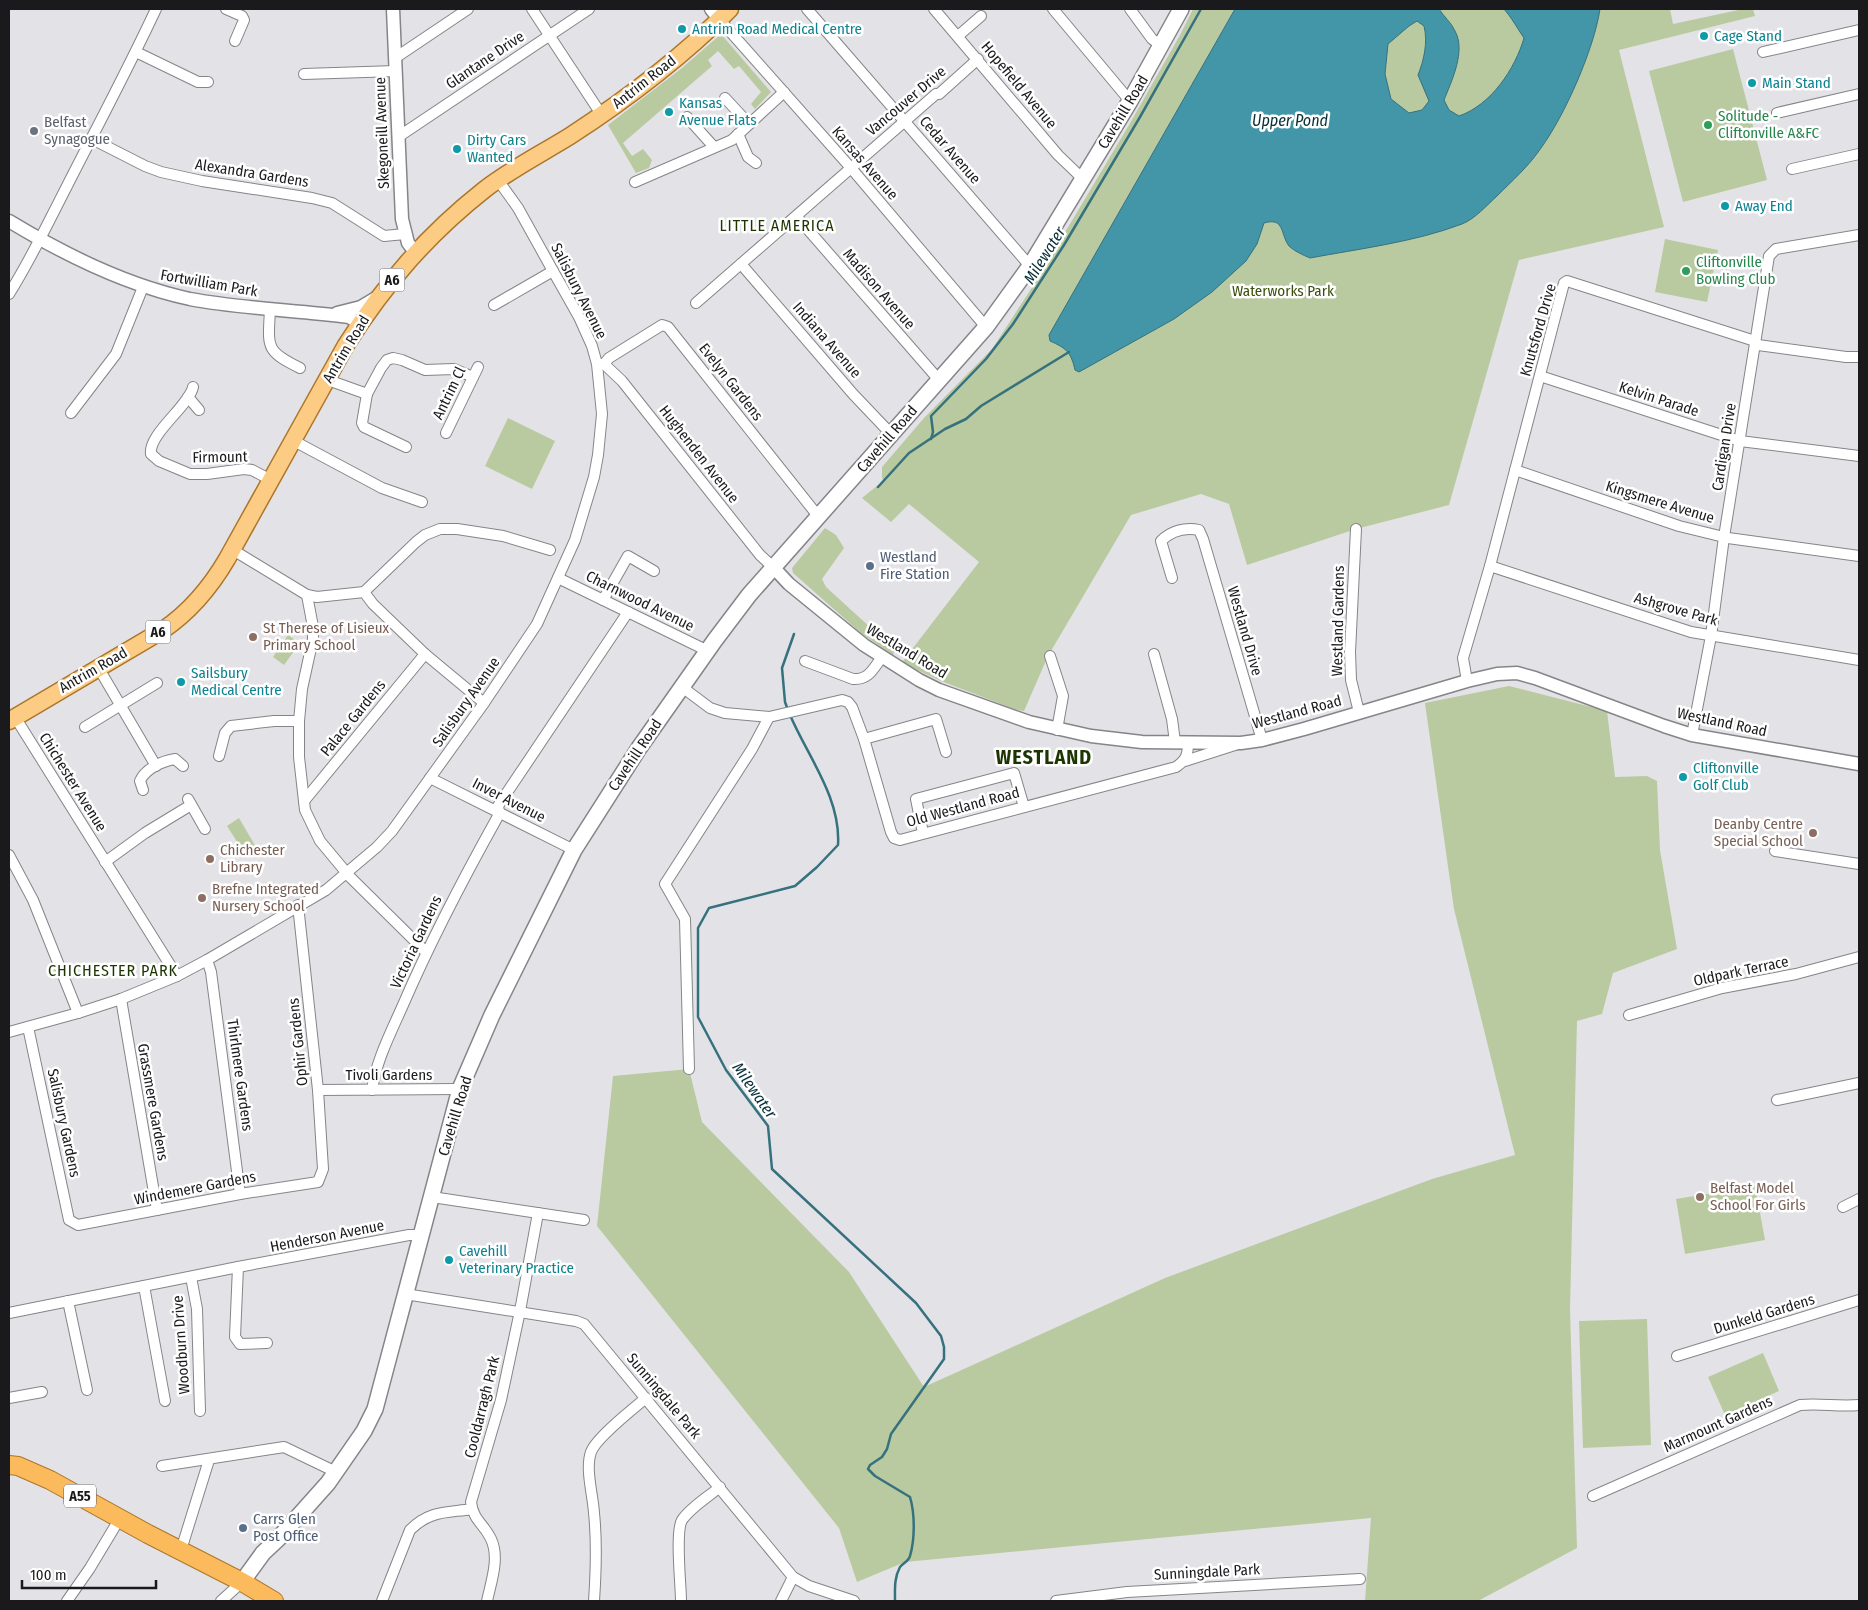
<svg xmlns="http://www.w3.org/2000/svg" width="1868" height="1610" viewBox="0 0 1868 1610" font-family="'Fira Sans Condensed',sans-serif">
  <style>
    .green { fill: #b9caa0 }
    .water { fill: #4296a8; stroke: #36717e; fill-rule: evenodd }
    .lines { fill: none; stroke-linecap: round; stroke-linejoin: round }
    .stream { stroke: #36717e; stroke-width: 2.5 }
    .minor-casing { stroke: #858589; stroke-width: 12 }
    .tertiary-casing { stroke: #858589; stroke-width: 15 }
    .secondary-casing { stroke: #858589; stroke-width: 18 }
    .primary-casing { stroke: #ac762a; stroke-width: 19 }
    .trunk-casing { stroke: #ac762a; stroke-width: 20 }
    .minor { stroke: #fff; stroke-width: 10 }
    .tertiary { stroke: #fff; stroke-width: 12 }
    .secondary { stroke: #fff; stroke-width: 15 }
    .primary { stroke: #fccb84; stroke-width: 16 }
    .trunk { stroke: #fbba5b; stroke-width: 18 }
    .culture-dot { fill: #0f9aa8; stroke: #fff; stroke-width: 2 }
    .leisure-dot { fill: #2e9e5b; stroke: #fff; stroke-width: 2 }
    .worship-dot { fill: #6b7280; stroke: #fff; stroke-width: 2 }
    .service-dot { fill: #5c6f8a; stroke: #fff; stroke-width: 2 }
    .education-dot { fill: #8d6e63; stroke: #fff; stroke-width: 2 }
    .labels { text-anchor: middle; stroke-width: 5; stroke-linejoin: round; paint-order: stroke }
    .shield { fill: #fff; stroke: #5f5f60; stroke-width: 1 }
    .shield-label { font-size: 14px; font-weight: bold; fill: #1a1a1c }
    .culture-label { font-size: 15px; fill: #0d838f; stroke: #fff; text-anchor: start }
    .street-label { font-size: 15px; fill: #1a1a1c; stroke: #fff }
    .leisure-label { font-size: 15px; fill: #27864d; stroke: #fff; text-anchor: start }
    .worship-label { font-size: 15px; fill: #5b616d; stroke: #fff; text-anchor: start }
    .park-label { font-size: 15px; fill: #3b4e0c; stroke: #fff }
    .service-label { font-size: 15px; fill: #4e5e75; stroke: #fff; text-anchor: start }
    .education-label { font-size: 15px; fill: #785e54; stroke: #fff; text-anchor: start }
    .water-label { font-size: 16px; font-style: italic; fill: #073039; stroke: #fff }
    .neighbourhood-label { font-size: 16px; letter-spacing: 1px; fill: #1d3502; stroke: #fff }
    .district-label { font-size: 20px; font-weight: bold; letter-spacing: 1px; fill: #1d3502; stroke: #fff }
  </style>
  <rect width="100%" height="100%" fill="#e3e3e7"/>
  <g class="green">
    <polygon points="1193,9 1670,9 1673,24 1743,9 1753,9 1755,16 1619,50 1664,227 1519,260 1449,505 1356,529 1247,565 1229,504 1201,494 1131,515 1048,656 1024,711 1014,709 941,681 904,664 903,661 979,562 909,504 891,522 862,498 883,481 882,477 882,467 924,418 992,349 1033,286 1129,125 1180,35"/>
    <polygon points="721,34 771,92 755,109 751,104 761,92 739,66 734,69 718,51 708,60 712,66 623,143 632,156 643,149 652,160 649,168 636,173 608,125 682,68"/>
    <polygon points="1733,49 1767,180 1683,202 1649,71"/>
    <polygon points="1665,239 1718,250 1707,302 1655,292"/>
    <polygon points="508,418 555,441 532,489 485,466"/>
    <polygon points="825,528 836,535 844,548 822,579 826,587 895,650 893,655 861,633 793,573 792,568"/>
    <polygon points="288,635 300,643 284,665 273,657"/>
    <polygon points="1509,686 1607,711 1615,777 1647,776 1657,781 1660,850 1677,949 1613,973 1602,1014 1577,1021 1570,1309 1577,1548 1478,1601 1365,1601 1371,1518 905,1562 857,1582 839,1528 597,1226 613,1076 689,1069 702,1122 849,1272 924,1387 1165,1278 1432,1179 1515,1155 1454,909 1425,703"/>
    <polygon points="239,818 256,847 245,854 227,826"/>
    <polygon points="1755,1186 1765,1240 1685,1254 1676,1199"/>
    <polygon points="1647,1319 1651,1445 1583,1448 1579,1321"/>
    <polygon points="1763,1353 1779,1391 1725,1415 1708,1377"/>
  </g>
  <path class="water" d="M1235 9H1439C1444 17 1451 22 1455 31 1466 51 1452 80 1444 100L1449 110 1459 116C1491 105 1515 69 1524 38 1517 28 1512 18 1504 9H1600C1594 49 1565 115 1541 148 1529 166 1512 181 1497 196 1487 205 1475 219 1462 224 1415 242 1358 249 1310 258 1303 255 1294 251 1289 246 1280 234 1285 217 1264 223L1257 244 1246 261 1212 292 1174 319 1079 372 1075 370C1071 352 1066 348 1050 341L1049 335ZM1417 21 1424 26C1428 42 1424 60 1418 75L1429 101 1422 110 1409 113 1391 99 1385 74 1388 44 1409 26Z"/>
  <g class="lines">
    <g class="stream">
      <polyline points="931,439 933,432 931,416 986,359 1013,324 1064,245 1140,117 1201,9"/>
      <polyline points="878,487 909,453 945,429 966,419 981,406 1069,352"/>
      <polyline points="788,710 785,702 782,668 794,634"/>
      <path d="M790 715C808 757 841 798 838 845L817 867 795 886 709 908 698 928V1017L726 1070 768 1126 772 1169 916 1303 941 1336 944 1347V1359L891 1434 887 1449 882 1457 870 1465 868 1469 875 1476 910 1497C915 1514 915 1539 910 1556 909 1561 903 1563 900 1567 894 1578 895 1589 895 1601"/>
    </g>
    <defs>
      <g id="minor">
        <polyline points="226,9 242,16 244,20 235,41"/>
        <polyline points="532,9 601,114"/>
        <polyline points="807,9 1030,266"/>
        <polyline points="934,9 1058,155 1083,179"/>
        <polyline points="1053,9 1130,101"/>
        <polyline points="1130,9 1152,39 1162,46"/>
        <polyline points="719,19 851,168 986,327"/>
        <polyline points="958,36 981,16"/>
        <polyline points="136,52 198,82 208,82"/>
        <polyline points="1763,52 1859,30"/>
        <polyline points="395,58 468,9"/>
        <polyline points="304,74 396,71"/>
        <polyline points="725,98 749,124"/>
        <polyline points="1777,113 1859,94"/>
        <polyline points="687,117 714,147"/>
        <polyline points="738,134 748,157 756,163"/>
        <polyline points="398,137 589,9"/>
        <polyline points="92,139 145,166 161,172 202,181 312,198 332,203 384,236 405,234"/>
        <polyline points="1792,169 1859,154"/>
        <polyline points="635,182 732,140 784,92"/>
        <polyline points="797,217 939,380"/>
        <polyline points="741,264 853,394 892,435"/>
        <path d="M9 294C31 259 48 223 67 186 97 127 128 69 156 9"/>
        <polyline points="696,303 905,121 936,94 939,94 978,59"/>
        <polyline points="494,305 553,271"/>
        <path d="M270 310C268 347 265 351 300 368"/>
        <polyline points="598,364 604,364 622,381 760,555 774,568"/>
        <polyline points="604,364 609,358 662,325 668,327 818,516"/>
        <polyline points="1540,376 1740,441 1859,456"/>
        <polyline points="328,380 367,394 381,368 387,360 393,358 402,360 425,370 454,369 473,377"/>
        <path d="M193 387C189 406 148 434 151 454L159 461 190 474H207L244 469 252 470 271 480"/>
        <polyline points="367,394 362,423 364,427 406,447"/>
        <polyline points="188,397 199,410"/>
        <polyline points="71,413 116,354 143,287"/>
        <polyline points="446,433 478,367"/>
        <polyline points="294,441 382,488 422,502"/>
        <polyline points="1515,470 1679,526 1728,538 1859,556"/>
        <polyline points="1356,529 1350,652 1351,680 1359,712"/>
        <polyline points="233,550 307,595 317,597 364,592 416,542 425,535 440,529 457,529 503,536 550,550"/>
        <polyline points="1490,566 1691,632 1859,660"/>
        <polyline points="558,578 708,651"/>
        <path d="M1172 578 1161 541C1171 531 1185 527 1199 530L1203 539 1262 740"/>
        <polyline points="364,592 373,604 425,654 484,703"/>
        <polyline points="307,595 313,627 313,639 302,689 299,721 299,757 305,810 320,841 350,877 426,952"/>
        <polyline points="603,600 628,556 654,571"/>
        <polyline points="1154,654 1172,719 1175,742"/>
        <polyline points="1050,656 1063,696 1057,730"/>
        <path d="M805 661 853 679C869 680 873 669 882 657"/>
        <polyline points="98,667 156,766"/>
        <polyline points="1467,681 1463,658 1490,566 1564,283 1567,281 1755,341 1758,345 1846,357 1859,357"/>
        <path d="M682 687 710 708 725 713 769 717 842 700 848 702 852 707 864 739 891 832 894 838 900 840 1176 767C1186 760 1188 755 1188 743"/>
        <polyline points="15,717 177,976"/>
        <polyline points="85,727 157,683"/>
        <polyline points="1692,735 1711,636 1724,537 1769,256 1776,249 1859,235"/>
        <polyline points="864,739 936,719 946,752"/>
        <polyline points="219,756 225,733 231,726 274,721 299,721"/>
        <polyline points="1185,761 1238,744"/>
        <polyline points="430,778 574,850"/>
        <path d="M143 790 140 781C145 769 162 761 175 759L183 766"/>
        <polyline points="188,799 205,829"/>
        <polyline points="304,801 425,654"/>
        <polyline points="923,833 916,799 1014,773 1024,807"/>
        <polyline points="1775,851 1859,864"/>
        <polyline points="9,855 33,900 78,1013"/>
        <polyline points="105,862 145,833 191,805"/>
        <polyline points="207,960 211,972 240,1194"/>
        <polyline points="121,999 157,1210"/>
        <polyline points="1629,1015 1722,988 1796,974 1859,957"/>
        <polyline points="28,1027 69,1220 78,1225 240,1194 318,1182 323,1169 318,1090 298,905"/>
        <polyline points="9,1032 78,1013 121,999 177,976 207,960 326,890 377,847 392,831 484,703 537,624 575,540 594,477 598,455 602,414 597,364 592,346 579,317 553,271 518,208 498,180"/>
        <polyline points="689,1069 685,919 665,884 752,749 769,717"/>
        <polyline points="318,1090 460,1089"/>
        <path d="M372 1090C376 1061 391 1032 403 1005 431 940 463 879 497 818L499 812 498 806 628 612"/>
        <polyline points="1777,1100 1859,1083"/>
        <polyline points="432,1197 584,1220"/>
        <polyline points="1843,1207 1859,1199"/>
        <polyline points="238,1267 235,1337 240,1344 267,1343"/>
        <polyline points="191,1277 197,1309 200,1411"/>
        <polyline points="144,1286 165,1401"/>
        <polyline points="405,1294 576,1321 584,1324 793,1577 809,1586 854,1601"/>
        <polyline points="68,1301 87,1390"/>
        <polyline points="9,1313 238,1267 409,1235 422,1235"/>
        <polyline points="1677,1356 1859,1300"/>
        <polyline points="9,1398 42,1392"/>
        <polyline points="162,1466 284,1447 336,1472"/>
        <path d="M1593 1496 1800 1405C1821 1403 1838 1407 1859 1405"/>
        <polyline points="181,1550 209,1460"/>
        <polyline points="67,1601 90,1568 120,1518"/>
        <polyline points="221,1601 242,1582"/>
        <path d="M382 1601 410 1530C430 1510 447 1513 472 1509"/>
        <path d="M487 1601C491 1582 500 1558 491 1539 484 1524 473 1520 471 1502L501 1400 520 1311 538 1213"/>
        <path d="M594 1601C596 1572 597 1542 594 1513 593 1495 585 1469 591 1452 596 1438 634 1408 646 1398"/>
        <path d="M681 1601C681 1585 675 1532 682 1520 691 1507 708 1497 720 1487"/>
        <polyline points="781,1601 793,1577"/>
        <polyline points="1056,1601 1127,1592 1360,1579"/>
      </g>
      <g id="tertiary">
        <polyline points="393,9 402,219 408,243 415,252"/>
        <polyline points="711,9 719,19"/>
        <path d="M9 221C65 255 125 285 190 299 243 309 297 310 349 317L360 324"/>
        <polyline points="337,313 361,307 376,298"/>
        <polyline points="774,568 789,584 864,645 919,680 939,690 1029,722 1091,736 1142,742 1241,743 1262,740 1304,729 1467,681 1497,674 1517,673 1535,678 1664,726 1692,735 1859,764"/>
      </g>
      <polyline id="secondary" points="242,1582 263,1553 278,1539 328,1483 364,1431 375,1409 460,1089 492,1015 574,850 639,748 715,640 749,595 986,327 1030,266 1130,101 1181,9"/>
      <path id="primary" d="M9 721 163 630C191 611 210 588 227 559L346 345C385 284 427 235 484 190 511 169 541 154 570 136 627 99 682 57 730 9"/>
      <polyline id="trunk" points="9,1465 18,1466 50,1480 148,1534 242,1582 274,1601"/>
    </defs>
    <use href="#minor" class="minor-casing"/>
    <use href="#tertiary" class="tertiary-casing"/>
    <use href="#secondary" class="secondary-casing"/>
    <use href="#primary" class="primary-casing"/>
    <use href="#trunk" class="trunk-casing"/>
    <use href="#minor" class="minor"/>
    <use href="#tertiary" class="tertiary"/>
    <use href="#secondary" class="secondary"/>
    <use href="#primary" class="primary"/>
    <use href="#trunk" class="trunk"/>
  </g>
  <g class="culture-dot">
    <circle cx="682" cy="29" r="5"/>
    <circle cx="1704" cy="36" r="5"/>
    <circle cx="1752" cy="83" r="5"/>
    <circle cx="669" cy="112" r="5"/>
    <circle cx="457" cy="149" r="5"/>
    <circle cx="1725" cy="206" r="5"/>
    <circle cx="181" cy="682" r="5"/>
    <circle cx="1683" cy="777" r="5"/>
    <circle cx="449" cy="1260" r="5"/>
  </g>
  <g class="leisure-dot">
    <circle cx="1708" cy="125" r="5"/>
    <circle cx="1686" cy="271" r="5"/>
  </g>
  <circle class="worship-dot" cx="34" cy="131" r="5"/>
  <g class="service-dot">
    <circle cx="870" cy="566" r="5"/>
    <circle cx="243" cy="1528" r="5"/>
  </g>
  <g class="education-dot">
    <circle cx="253" cy="637" r="5"/>
    <circle cx="1813" cy="833" r="5"/>
    <circle cx="210" cy="859" r="5"/>
    <circle cx="202" cy="898" r="5"/>
    <circle cx="1700" cy="1197" r="5"/>
  </g>
  <g class="labels">
    <g class="shield">
      <rect x="379.5" y="268.5" width="25" height="23" rx="4"/>
      <rect x="145.5" y="620.5" width="25" height="23" rx="4"/>
      <rect x="64" y="1484.5" width="32" height="23" rx="4"/>
    </g>
    <g class="shield-label">
      <text x="392" y="285">A6</text>
      <text x="158" y="637">A6</text>
      <text x="80" y="1501">A55</text>
    </g>
    <g class="culture-label">
      <text x="692" y="34">Antrim Road Medical Centre</text>
      <text x="1714" y="41">Cage Stand</text>
      <text x="1762" y="88">Main Stand</text>
      <text x="679" y="108">Kansas<tspan x="679" dy="17">Avenue Flats</tspan></text>
      <text x="467" y="145">Dirty Cars<tspan x="467" dy="17">Wanted</tspan></text>
      <text x="1735" y="211">Away End</text>
      <text x="191" y="678">Sailsbury<tspan x="191" dy="17">Medical Centre</tspan></text>
      <text x="1693" y="773">Cliftonville<tspan x="1693" dy="17">Golf Club</tspan></text>
      <text x="459" y="1256">Cavehill<tspan x="459" dy="17">Veterinary Practice</tspan></text>
    </g>
    <g class="street-label">
      <text transform="translate(485 60) rotate(-34)" y="5">Glantane Drive</text>
      <text transform="translate(644 82) rotate(-38)" y="5">Antrim Road</text>
      <text transform="translate(1019 85) rotate(50)" y="5">Hopefield Avenue</text>
      <text transform="translate(906 101) rotate(-40)" y="5">Vancouver Drive</text>
      <text transform="translate(1123 112) rotate(-59)" y="5">Cavehill Road</text>
      <text transform="translate(382 133) rotate(-92)" y="5">Skegoneill Avenue</text>
      <text transform="translate(950 150) rotate(49)" y="5">Cedar Avenue</text>
      <text transform="translate(865 163) rotate(49)" y="5">Kansas Avenue</text>
      <text transform="translate(252 173) rotate(9)" y="5">Alexandra Gardens</text>
      <text transform="translate(209 283) rotate(10)" y="5">Fortwilliam Park</text>
      <text transform="translate(879 289) rotate(49)" y="5">Madison Avenue</text>
      <text transform="translate(579 291) rotate(63)" y="5">Salisbury Avenue</text>
      <text transform="translate(1538 330) rotate(-74)" y="5">Knutsford Drive</text>
      <text transform="translate(827 340) rotate(49)" y="5">Indiana Avenue</text>
      <text transform="translate(346 349) rotate(-59)" y="5">Antrim Road</text>
      <text transform="translate(731 382) rotate(52)" y="5">Evelyn Gardens</text>
      <text transform="translate(449 393) rotate(-64)" y="5">Antrim Cl</text>
      <text transform="translate(1659 399) rotate(18)" y="5">Kelvin Parade</text>
      <text transform="translate(887 439) rotate(-49)" y="5">Cavehill Road</text>
      <text transform="translate(1724 447) rotate(-81)" y="5">Cardigan Drive</text>
      <text transform="translate(699 454) rotate(52)" y="5">Hughenden Avenue</text>
      <text transform="translate(220 457) rotate(-1)" y="5">Firmount</text>
      <text transform="translate(1660 502) rotate(17)" y="5">Kingsmere Avenue</text>
      <text transform="translate(640 601) rotate(26)" y="5">Charnwood Avenue</text>
      <text transform="translate(1676 609) rotate(16)" y="5">Ashgrove Park</text>
      <text transform="translate(1338 621) rotate(-89)" y="5">Westland Gardens</text>
      <text transform="translate(1245 631) rotate(74)" y="5">Westland Drive</text>
      <text transform="translate(907 651) rotate(31)" y="5">Westland Road</text>
      <text transform="translate(93 670) rotate(-30)" y="5">Antrim Road</text>
      <text transform="translate(466 702) rotate(-55)" y="5">Salisbury Avenue</text>
      <text transform="translate(1297 712) rotate(-15)" y="5">Westland Road</text>
      <text transform="translate(353 718) rotate(-51)" y="5">Palace Gardens</text>
      <text transform="translate(1722 722) rotate(12)" y="5">Westland Road</text>
      <text transform="translate(635 755) rotate(-56)" y="5">Cavehill Road</text>
      <text transform="translate(73 782) rotate(58)" y="5">Chichester Avenue</text>
      <text transform="translate(509 800) rotate(27)" y="5">Inver Avenue</text>
      <text transform="translate(963 807) rotate(-15)" y="5">Old Westland Road</text>
      <text transform="translate(416 942) rotate(-65)" y="5">Victoria Gardens</text>
      <text transform="translate(1741 971) rotate(-12)" y="5">Oldpark Terrace</text>
      <text transform="translate(298 1042) rotate(-96)" y="5">Ophir Gardens</text>
      <text transform="translate(240 1075) rotate(82)" y="5">Thirlmere Gardens</text>
      <text x="389" y="1080">Tivoli Gardens</text>
      <text transform="translate(153 1102) rotate(80)" y="5">Grassmere Gardens</text>
      <text transform="translate(455 1116) rotate(-73)" y="5">Cavehill Road</text>
      <text transform="translate(64 1123) rotate(78)" y="5">Salisbury Gardens</text>
      <text transform="translate(195 1188) rotate(-11)" y="5">Windemere Gardens</text>
      <text transform="translate(327 1236) rotate(-11)" y="5">Henderson Avenue</text>
      <text transform="translate(1764 1314) rotate(-17)" y="5">Dunkeld Gardens</text>
      <text transform="translate(181 1345) rotate(-94)" y="5">Woodburn Drive</text>
      <text transform="translate(664 1396) rotate(50)" y="5">Sunningdale Park</text>
      <text transform="translate(482 1407) rotate(-76)" y="5">Cooldarragh Park</text>
      <text transform="translate(1718 1424) rotate(-24)" y="5">Marmount Gardens</text>
      <text transform="translate(1207 1572) rotate(-3)" y="5">Sunningdale Park</text>
    </g>
    <g class="leisure-label">
      <text x="1718" y="121">Solitude -<tspan x="1718" dy="17">Cliftonville A&amp;FC</tspan></text>
      <text x="1696" y="267">Cliftonville<tspan x="1696" dy="17">Bowling Club</tspan></text>
    </g>
    <g class="worship-label">
      <text x="44" y="127">Belfast<tspan x="44" dy="17">Synagogue</tspan></text>
    </g>
    <g class="park-label">
      <text x="1283" y="296">Waterworks Park</text>
    </g>
    <g class="service-label">
      <text x="880" y="562">Westland<tspan x="880" dy="17">Fire Station</tspan></text>
      <text x="253" y="1524">Carrs Glen<tspan x="253" dy="17">Post Office</tspan></text>
    </g>
    <g class="education-label">
      <text x="263" y="633">St Therese of Lisieux<tspan x="263" dy="17">Primary School</tspan></text>
      <text x="1803" y="829" text-anchor="end">Deanby Centre<tspan x="1803" dy="17">Special School</tspan></text>
      <text x="220" y="855">Chichester<tspan x="220" dy="17">Library</tspan></text>
      <text x="212" y="894">Brefne Integrated<tspan x="212" dy="17">Nursery School</tspan></text>
      <text x="1710" y="1193">Belfast Model<tspan x="1710" dy="17">School For Girls</tspan></text>
    </g>
    <g class="water-label">
      <text x="1290" y="126">Upper Pond</text>
      <text transform="translate(1044 255) rotate(-58)" y="6">Milewater</text>
      <text transform="translate(755 1090) rotate(55)" y="6">Milewater</text>
    </g>
    <g class="neighbourhood-label">
      <text x="777" y="231">LITTLE AMERICA</text>
      <text x="113" y="976">CHICHESTER PARK</text>
    </g>
    <g class="district-label">
      <text x="1044" y="764">WESTLAND</text>
    </g>
  </g>
  <rect width="1868" height="1610" fill="none" stroke="#1a1a1c" stroke-width="20"/>
  <path d="M22 1580v8h134v-8" fill="none" stroke="#1a1a1c" stroke-width="2.5"/>
  <text x="30" y="1580" font-size="15" fill="#1a1a1c" stroke="#ffffff" stroke-width="4" paint-order="stroke">100 m</text>
</svg>
